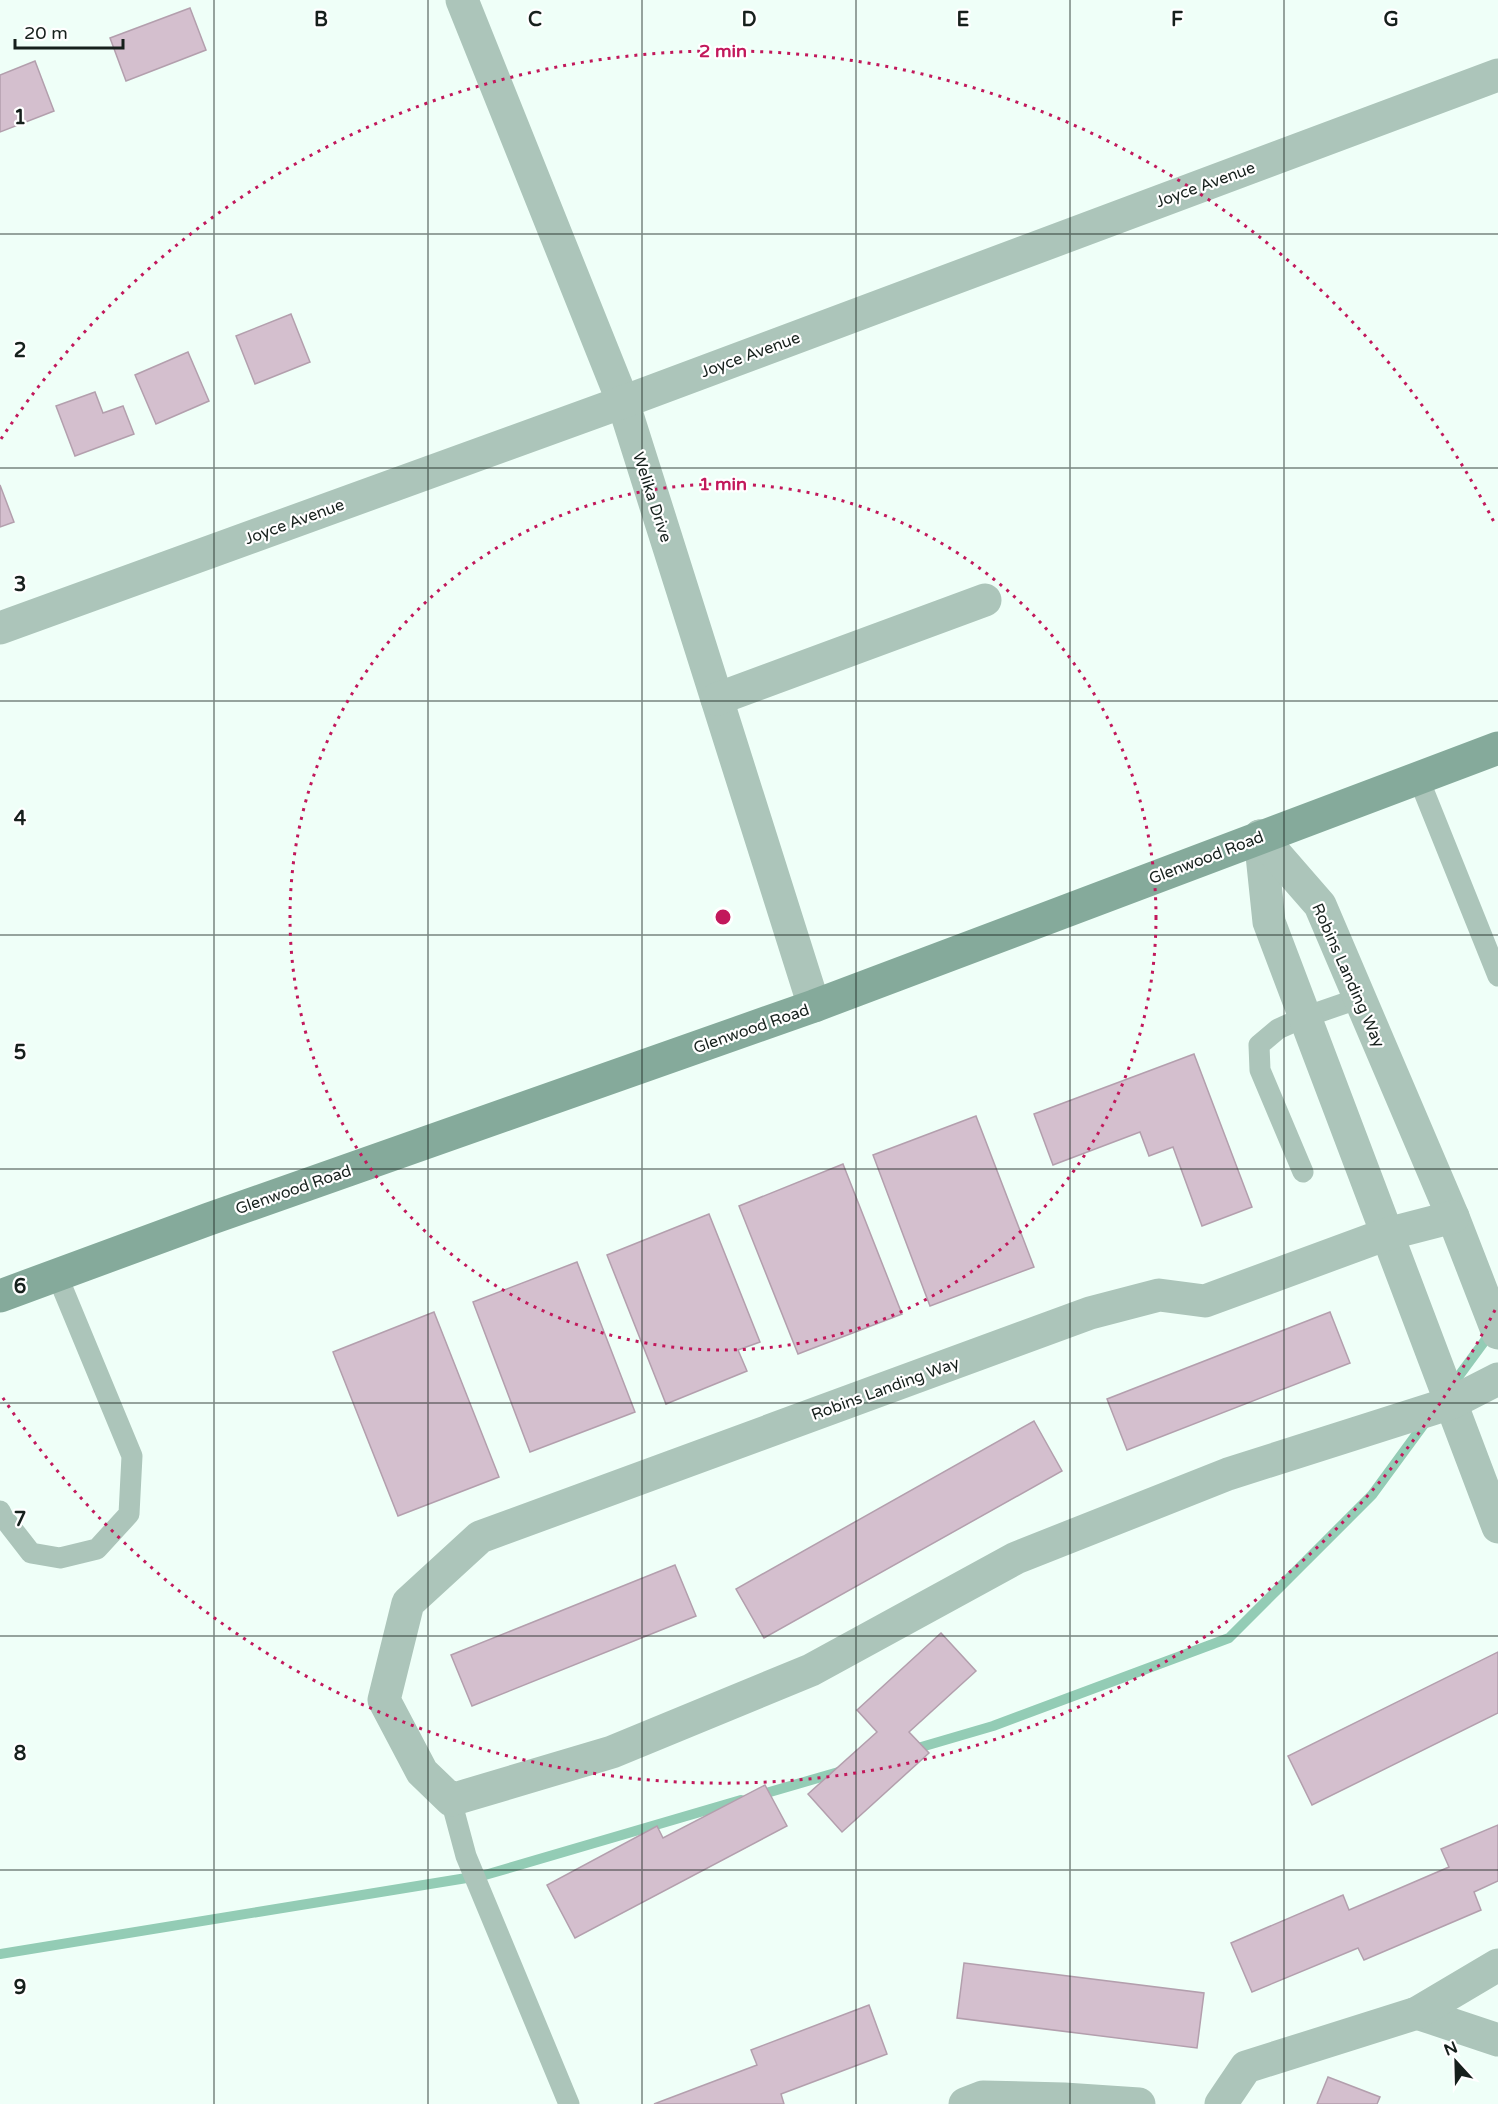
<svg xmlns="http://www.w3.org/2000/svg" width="1498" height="2104" viewBox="0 0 1498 2104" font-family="'Varela Round',sans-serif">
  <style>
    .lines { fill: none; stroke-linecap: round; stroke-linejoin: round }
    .stream { stroke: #93ccb5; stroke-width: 10 }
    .building { fill: #d4bfce; stroke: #b39fad; stroke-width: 1.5 }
    .lane { stroke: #acc5ba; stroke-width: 21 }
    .street { stroke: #acc5ba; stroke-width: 33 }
    .secondary { stroke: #85aa9b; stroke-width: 33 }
    .grid { fill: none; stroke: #16201c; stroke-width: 1.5; stroke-opacity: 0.55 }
    .ring { fill: none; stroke: #c2185b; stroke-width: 3; stroke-dasharray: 3 6 }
    .labels { text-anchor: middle; stroke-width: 4.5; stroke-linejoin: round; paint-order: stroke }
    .street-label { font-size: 16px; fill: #16201c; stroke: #fff }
    .grid-label { font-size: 20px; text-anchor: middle; font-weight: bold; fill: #16201c; stroke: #fff; stroke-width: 4.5; stroke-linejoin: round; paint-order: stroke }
    .centre { fill: #c2185b; stroke: #fff; stroke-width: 3 }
    .ring-label { font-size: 18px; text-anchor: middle; font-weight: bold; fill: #c2185b; stroke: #fff; stroke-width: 4.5; stroke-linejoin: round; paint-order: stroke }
  </style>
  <rect width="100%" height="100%" fill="#effff8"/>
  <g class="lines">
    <g class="stream">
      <polyline points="1450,1388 1492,1331"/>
      <polyline points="911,1750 993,1726 1229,1638 1372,1495 1427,1420"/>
      <polyline points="756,1796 842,1771"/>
      <polyline points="0,1954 485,1875 741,1800"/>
    </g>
  </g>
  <g class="building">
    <polygon points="190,8 206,50 126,81 110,38"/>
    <polygon points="35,61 54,111 0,132 0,75"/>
    <polygon points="291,314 310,362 255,384 236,336"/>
    <polygon points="188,352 209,401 156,424 135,375"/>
    <polygon points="95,392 103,413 123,406 134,434 75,456 56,406"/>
    <polygon points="0,485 14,522 0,527"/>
    <polygon points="1194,1054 1252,1207 1202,1226 1173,1147 1149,1156 1140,1132 1053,1165 1034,1114"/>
    <polygon points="976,1116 1034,1267 930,1306 873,1155"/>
    <polygon points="843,1164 902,1314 798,1354 739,1206"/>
    <polygon points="709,1214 760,1342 738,1350 747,1371 666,1404 607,1255"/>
    <polygon points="577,1262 635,1412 530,1452 473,1302"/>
    <polygon points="434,1312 499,1477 398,1516 333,1352"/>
    <polygon points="1330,1312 1350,1363 1127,1450 1107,1399"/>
    <polygon points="1034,1421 1062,1471 764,1638 736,1589"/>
    <polygon points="675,1565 696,1616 472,1706 451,1655"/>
    <polygon points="941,1633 976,1671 909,1732 929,1753 842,1832 808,1794 877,1732 857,1710"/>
    <polygon points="1498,1652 1498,1713 1312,1805 1288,1756"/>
    <polygon points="765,1785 787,1826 575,1938 547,1885 657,1826 663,1838"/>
    <polygon points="1498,1825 1498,1881 1474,1892 1481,1910 1364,1960 1358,1948 1252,1992 1231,1943 1343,1895 1349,1910 1449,1867 1441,1849"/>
    <polygon points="964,1963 1204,1993 1197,2048 957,2018"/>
    <polygon points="869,2005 887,2054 781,2094 784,2104 654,2104 757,2065 751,2050"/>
    <polygon points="1328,2077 1380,2097 1377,2104 1317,2104"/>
  </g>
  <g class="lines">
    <g class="lane">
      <polyline points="1418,777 1498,976"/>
      <polyline points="1303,1172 1260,1070 1259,1045 1278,1029 1305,1017 1360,998"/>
      <polyline points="0,1511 3,1517 31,1553 60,1558 97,1549 129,1514 132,1456 57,1275"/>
      <polyline points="451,1800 466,1856 569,2104"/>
    </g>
    <g class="street">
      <polyline points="462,0 623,402 814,1006"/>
      <polyline points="0,628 623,402 1498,75"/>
      <polyline points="717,699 985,600"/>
      <polyline points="1260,836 1269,922 1498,1527"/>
      <polyline points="1260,836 1320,905 1453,1217 1498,1333"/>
      <polyline points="1453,1217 1387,1234 1205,1301 1159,1295 1090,1313 480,1537 408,1603 384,1700 422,1772 451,1800 612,1752 811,1670 1016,1558 1228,1474 1451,1403 1498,1379"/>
      <polyline points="1417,2013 1498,2040"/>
      <polyline points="965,2104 983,2097 1064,2099 1139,2104"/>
      <polyline points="1221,2104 1246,2067 1417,2013 1498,1965"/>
    </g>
    <polyline class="secondary" points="0,1296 209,1219 814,1006 1498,748"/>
  </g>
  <path class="grid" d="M214 0V2104M428 0V2104M642 0V2104M856 0V2104M1070 0V2104M1284 0V2104M0 234H1498M0 468H1498M0 701H1498M0 935H1498M0 1169H1498M0 1403H1498M0 1636H1498M0 1870H1498"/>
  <g class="ring">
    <circle cx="723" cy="917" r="433"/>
    <path d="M1495 1310A866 866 0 0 1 1 1395M1 439A866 866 0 0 1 1495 524"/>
  </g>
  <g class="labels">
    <g class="street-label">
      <text transform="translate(1205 184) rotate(-20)" y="6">Joyce Avenue</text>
      <text transform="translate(750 354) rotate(-20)" y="6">Joyce Avenue</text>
      <text transform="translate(653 497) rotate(72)" y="6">Welika Drive</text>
      <text transform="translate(294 521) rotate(-20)" y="6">Joyce Avenue</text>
      <text transform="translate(1206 857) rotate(-21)" y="6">Glenwood Road</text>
      <text transform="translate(1349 975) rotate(66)" y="6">Robins Landing Way</text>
      <text transform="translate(751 1028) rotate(-19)" y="6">Glenwood Road</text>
      <text transform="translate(293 1189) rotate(-19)" y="6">Glenwood Road</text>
      <text transform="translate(885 1388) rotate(-20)" y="6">Robins Landing Way</text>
    </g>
  </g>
  <g class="grid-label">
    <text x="321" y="26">B</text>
    <text x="535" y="26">C</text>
    <text x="749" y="26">D</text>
    <text x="963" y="26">E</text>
    <text x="1177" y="26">F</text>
    <text x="1391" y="26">G</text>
    <text x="20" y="124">1</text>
    <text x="20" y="357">2</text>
    <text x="20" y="591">3</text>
    <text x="20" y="825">4</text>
    <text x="20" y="1059">5</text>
    <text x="20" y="1293">6</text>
    <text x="20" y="1526">7</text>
    <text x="20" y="1760">8</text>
    <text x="20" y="1994">9</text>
  </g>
  <circle cx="723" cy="917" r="9" class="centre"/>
  <g class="ring-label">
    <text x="723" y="57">2 min</text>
    <text x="723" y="490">1 min</text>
  </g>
  <g transform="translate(1456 2062) rotate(338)" stroke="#ffffff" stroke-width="4.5" paint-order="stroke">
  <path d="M0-4.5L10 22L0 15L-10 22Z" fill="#16201c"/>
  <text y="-9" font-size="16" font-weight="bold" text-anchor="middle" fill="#16201c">N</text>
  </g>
  <path d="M15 39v9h108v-9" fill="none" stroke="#16201c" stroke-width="3"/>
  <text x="24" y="39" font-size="18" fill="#16201c" stroke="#ffffff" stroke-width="4.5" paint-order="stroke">20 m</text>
</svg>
